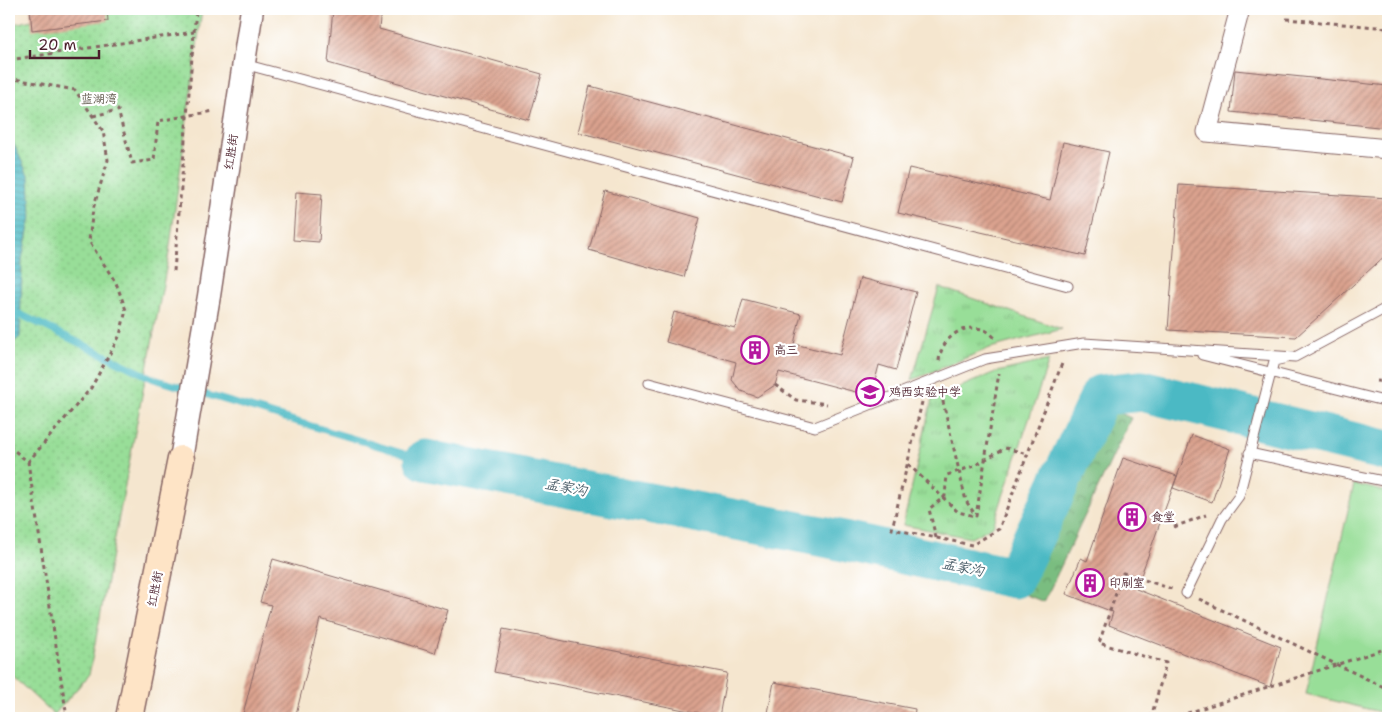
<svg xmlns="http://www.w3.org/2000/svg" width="1397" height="727" viewBox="0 0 1397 727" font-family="'Shantell Sans','LXGW WenKai TC',sans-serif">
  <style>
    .grass { fill: url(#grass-tufts); stroke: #717e62 }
    .forest { fill: url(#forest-crowns); stroke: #626e56 }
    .park { fill: url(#park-dots); stroke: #717e62 }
    .pitch { fill: #98de98; stroke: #717e62 }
    .water { fill: url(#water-rules); stroke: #4a6c78 }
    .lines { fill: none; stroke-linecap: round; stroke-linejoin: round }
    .stream { stroke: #4bb9c4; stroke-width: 7 }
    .river { stroke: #4bb9c4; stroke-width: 41 }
    .building { fill: url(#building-hatch) }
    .service-casing { stroke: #866564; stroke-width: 11 }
    .minor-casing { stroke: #866564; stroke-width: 21 }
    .tertiary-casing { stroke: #866564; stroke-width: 25 }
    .secondary-casing { stroke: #866564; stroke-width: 29 }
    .path { stroke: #866564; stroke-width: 3; stroke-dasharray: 4 4; stroke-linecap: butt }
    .service { stroke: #fff; stroke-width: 9 }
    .minor { stroke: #fff; stroke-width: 19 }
    .tertiary { stroke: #fff; stroke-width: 22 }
    .secondary { stroke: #fee4c6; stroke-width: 26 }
    .labels { text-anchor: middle; stroke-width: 4.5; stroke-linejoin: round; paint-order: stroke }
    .park-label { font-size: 12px; fill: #61584c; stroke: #fff }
    .street-label { font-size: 12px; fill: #4a1f2b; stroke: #fff }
    .poi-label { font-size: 12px; fill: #4a1f2b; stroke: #fff; text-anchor: start }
    .water-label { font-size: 14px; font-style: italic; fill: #4a5d68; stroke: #fff }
  </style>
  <defs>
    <pattern id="grass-tufts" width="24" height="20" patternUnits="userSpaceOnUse" patternTransform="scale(1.25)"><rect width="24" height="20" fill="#98de98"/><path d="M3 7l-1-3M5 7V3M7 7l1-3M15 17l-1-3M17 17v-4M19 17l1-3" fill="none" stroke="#84be83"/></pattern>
    <pattern id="forest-crowns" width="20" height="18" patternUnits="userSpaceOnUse" patternTransform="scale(1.25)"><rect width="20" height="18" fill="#7abd80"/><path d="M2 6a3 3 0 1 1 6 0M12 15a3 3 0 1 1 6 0" fill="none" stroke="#669969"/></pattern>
    <pattern id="park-dots" width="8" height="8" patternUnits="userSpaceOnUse" patternTransform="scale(1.25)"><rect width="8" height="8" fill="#98de98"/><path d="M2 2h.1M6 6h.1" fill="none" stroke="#84be83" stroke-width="1.8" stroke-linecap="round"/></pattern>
    <pattern id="water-rules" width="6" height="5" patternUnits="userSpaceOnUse" patternTransform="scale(1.25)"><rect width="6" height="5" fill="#4bb9c4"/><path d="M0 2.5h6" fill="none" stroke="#40969f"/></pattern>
    <pattern id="building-hatch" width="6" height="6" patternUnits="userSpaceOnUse" patternTransform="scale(1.25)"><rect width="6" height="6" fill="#dba38f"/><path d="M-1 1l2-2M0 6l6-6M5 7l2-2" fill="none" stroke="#b48475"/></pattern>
  </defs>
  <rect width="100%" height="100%" fill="#fff"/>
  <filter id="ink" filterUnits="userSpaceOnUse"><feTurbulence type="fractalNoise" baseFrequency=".02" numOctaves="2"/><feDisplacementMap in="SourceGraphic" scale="10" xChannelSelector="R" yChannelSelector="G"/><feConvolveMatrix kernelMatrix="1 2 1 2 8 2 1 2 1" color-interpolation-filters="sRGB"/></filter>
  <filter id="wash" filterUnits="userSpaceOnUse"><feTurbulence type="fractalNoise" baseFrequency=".0096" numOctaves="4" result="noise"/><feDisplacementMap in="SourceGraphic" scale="20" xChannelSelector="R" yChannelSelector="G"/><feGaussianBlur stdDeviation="1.12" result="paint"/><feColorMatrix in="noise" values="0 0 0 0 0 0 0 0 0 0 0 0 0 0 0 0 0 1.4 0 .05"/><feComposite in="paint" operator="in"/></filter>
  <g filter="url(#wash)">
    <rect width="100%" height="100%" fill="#f5e6cf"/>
    <g class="grass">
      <polygon points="939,287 1062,329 990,348 912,380"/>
      <polygon points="1049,360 993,526 971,538 903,525 932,399 993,373"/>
    </g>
    <polygon class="forest" points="1107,407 1131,418 1044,602 1019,592"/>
    <polygon class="park" points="83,9 202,9 169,253 89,675 54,715 9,673 9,25"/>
    <polygon class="pitch" points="1354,484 1388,492 1388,714 1306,694"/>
    <polygon class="water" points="9,134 29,177 31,217 22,259 20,337 9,346"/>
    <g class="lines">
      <polyline class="stream" points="9,309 154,379 425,460"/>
      <polyline class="river" points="425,460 825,537 1014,578 1101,395 1142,391 1388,451"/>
    </g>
    <g id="blocks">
      <g class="building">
        <polygon points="30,9 107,9 108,21 32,30"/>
        <polygon points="333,9 381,9 379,29 542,74 529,120 328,63"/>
        <polygon points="1235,70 1388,86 1388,128 1231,112"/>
        <polygon points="590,86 854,157 842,202 578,132"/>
        <polygon points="1063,142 1109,152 1085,256 898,213 909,168 1050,200"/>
        <polygon points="1179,185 1388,198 1388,253 1296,337 1168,330"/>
        <polygon points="605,191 700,218 684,277 589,250"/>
        <polygon points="296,192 322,194 319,242 293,240"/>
        <polygon points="860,278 916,292 896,370 879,365 871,396 779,372 775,385 757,397 741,391 732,380 736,362 666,342 674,312 735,328 743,299 801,314 794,344 840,355"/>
        <polygon points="1192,435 1230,449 1212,502 1173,488"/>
        <polygon points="1123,458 1177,476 1136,589 1281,647 1270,687 1109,625 1113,612 1066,594 1081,558 1087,561"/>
        <polygon points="273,559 448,610 435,653 320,619 295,718 242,718 271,605 260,602"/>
        <polygon points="503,629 727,673 719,717 494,672"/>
        <polygon points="774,682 915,709 914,718 767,718"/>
      </g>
    </g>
  </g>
  <g filter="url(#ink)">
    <use href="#blocks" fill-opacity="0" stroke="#866564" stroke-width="1"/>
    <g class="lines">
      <defs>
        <g id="service">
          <polyline points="244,64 1068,286"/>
          <polyline points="1202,355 1388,402"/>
          <polyline points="649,383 815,427 985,359 1084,343 1295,357 1388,307"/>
          <polyline points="1249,453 1388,482"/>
          <polyline points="1186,593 1222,519 1239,496 1274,361 1283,359"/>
        </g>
        <polyline id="minor" points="1240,9 1207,132 1388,149"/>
        <polyline id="tertiary" points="181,459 209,296 252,9"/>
        <polyline id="secondary" points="129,718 181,459"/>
      </defs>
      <use href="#service" class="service-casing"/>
      <use href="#minor" class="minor-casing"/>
      <use href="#tertiary" class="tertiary-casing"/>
      <use href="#secondary" class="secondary-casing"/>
      <g class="path">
        <polyline points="1286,19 1388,28"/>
        <polyline points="9,60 194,32"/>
        <polyline points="9,78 75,90 103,131 108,160 93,209 89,241 116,283 126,310 120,335 91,388 28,462"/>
        <polyline points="93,116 118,110 132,163 154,160 158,121 214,111"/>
        <polyline points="174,271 196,9"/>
        <path d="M939 361C941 339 962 322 985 330 989 332 994 337 997 340"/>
        <polyline points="1376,381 1388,382"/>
        <polyline points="775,385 796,400 827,404"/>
        <polyline points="941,393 966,501 976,516 999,373"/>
        <polyline points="922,402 892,529 972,545 999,529 1063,361"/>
        <polyline points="9,446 28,462 67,718"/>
        <polyline points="908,464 958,512 975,516"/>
        <polyline points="1174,527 1206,515"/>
        <polyline points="936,538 929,509 945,496 947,475 974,466 1005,448 1028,454"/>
        <polyline points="1199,599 1388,689"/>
        <polyline points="1151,718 1166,663 1099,643 1123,573 1172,589"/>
        <polyline points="1172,718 1388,648"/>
      </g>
      <use href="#service" class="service"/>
      <use href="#minor" class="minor"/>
      <use href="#tertiary" class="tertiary"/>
      <use href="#secondary" class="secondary"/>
    </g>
  </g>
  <defs>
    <symbol id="building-ring" viewBox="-11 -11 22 22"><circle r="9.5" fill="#fff" stroke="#b5179e" stroke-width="1.5"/><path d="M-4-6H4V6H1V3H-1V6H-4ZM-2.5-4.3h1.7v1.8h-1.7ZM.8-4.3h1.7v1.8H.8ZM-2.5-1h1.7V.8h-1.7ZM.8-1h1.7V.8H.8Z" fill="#b5179e"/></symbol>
    <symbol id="school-ring" viewBox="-11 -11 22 22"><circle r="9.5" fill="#fff" stroke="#b5179e" stroke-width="1.5"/><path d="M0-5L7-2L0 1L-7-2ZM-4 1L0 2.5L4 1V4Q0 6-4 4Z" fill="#b5179e"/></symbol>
  </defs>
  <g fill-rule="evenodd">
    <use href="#building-ring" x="739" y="334" width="32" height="32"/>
    <use href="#school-ring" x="854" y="376" width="32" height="32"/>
    <use href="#building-ring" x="1116" y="501" width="32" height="32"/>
    <use href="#building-ring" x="1074" y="567" width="32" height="32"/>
  </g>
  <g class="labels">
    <g class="park-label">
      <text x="99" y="103">蓝湖湾</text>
    </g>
    <g class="street-label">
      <text transform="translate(231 152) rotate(-82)" y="4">红胜街</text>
      <text transform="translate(155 589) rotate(-79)" y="4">红胜街</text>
    </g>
    <g class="poi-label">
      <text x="774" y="354">高三</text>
      <text x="889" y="396">鸡西实验中学</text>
      <text x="1151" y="521">食堂</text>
      <text x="1109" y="587">印刷室</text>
    </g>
    <g class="water-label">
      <text transform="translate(566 487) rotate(11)" y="5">孟家沟</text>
      <text transform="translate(963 567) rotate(12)" y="5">孟家沟</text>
    </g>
  </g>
  <rect width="1397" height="727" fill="none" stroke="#fff" stroke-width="30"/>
  <path d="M30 50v8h69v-8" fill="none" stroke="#4a1f2b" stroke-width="2.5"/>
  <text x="38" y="50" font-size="15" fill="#4a1f2b" stroke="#ffffff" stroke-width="4" paint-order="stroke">20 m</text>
</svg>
